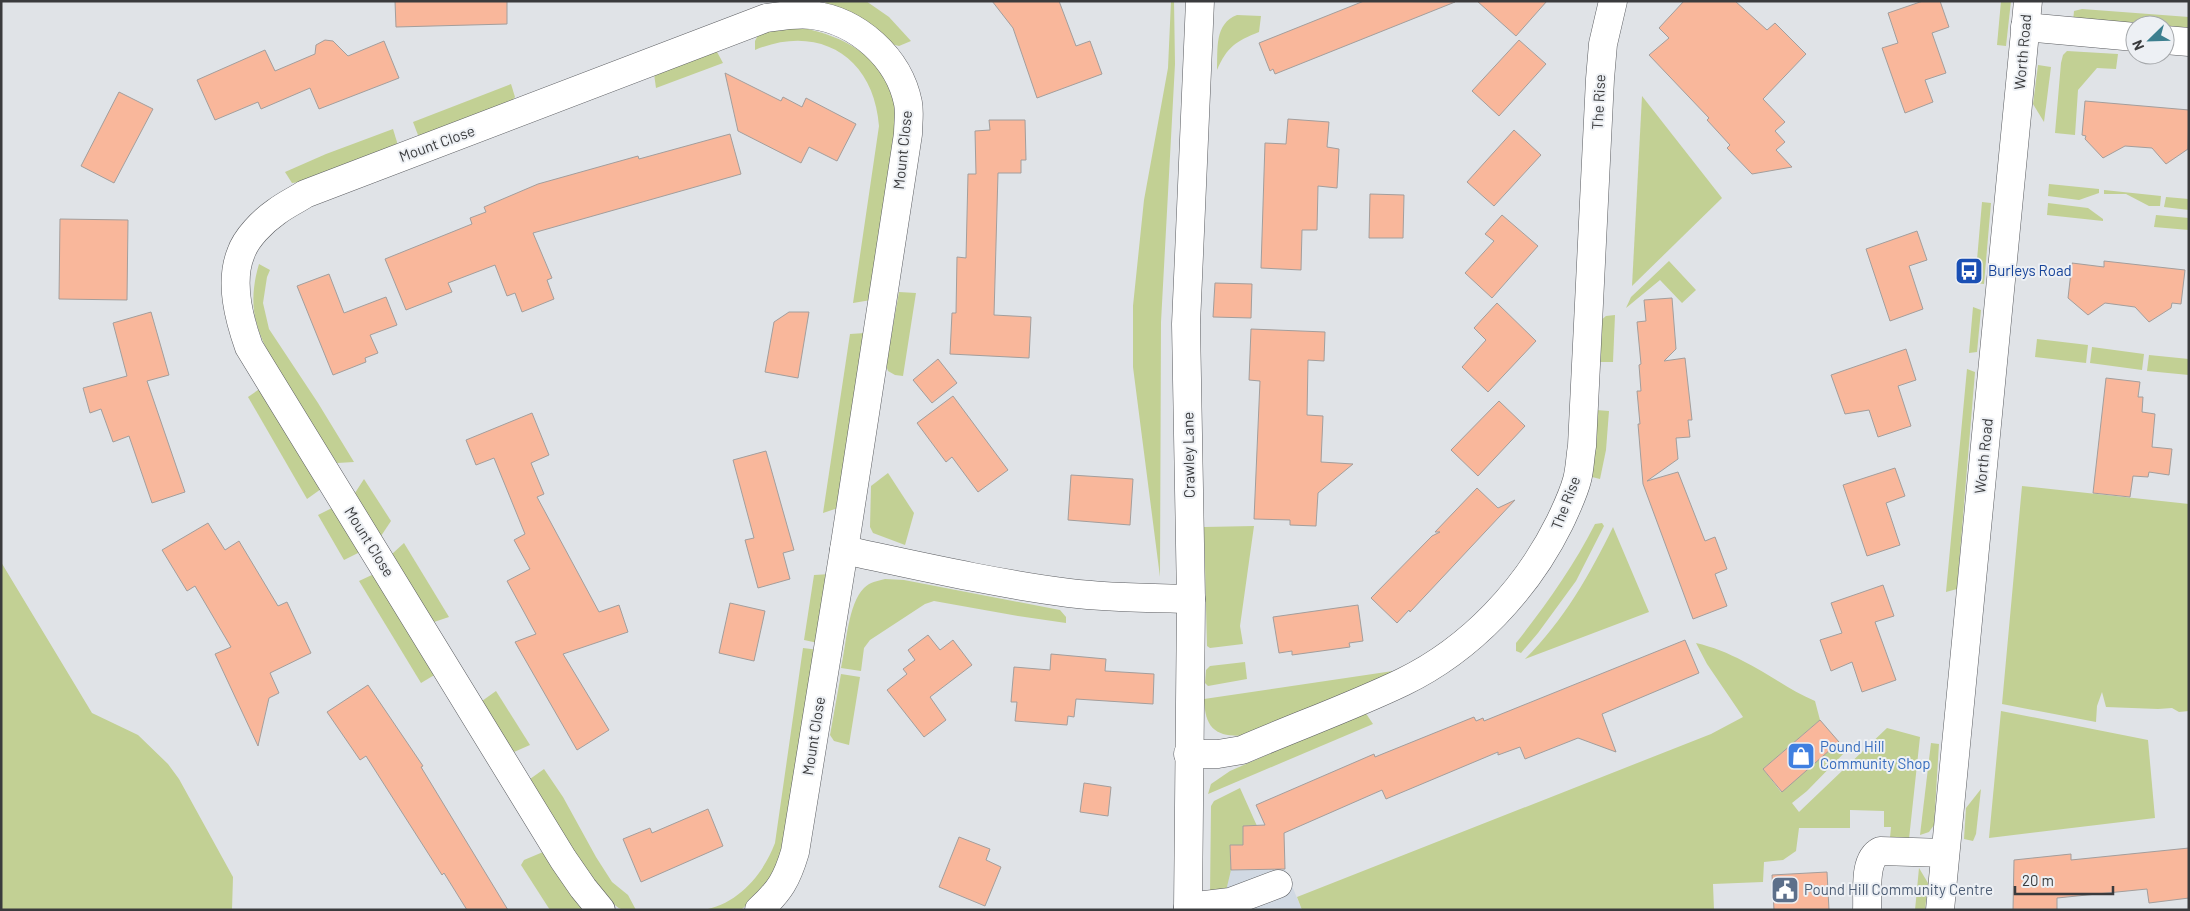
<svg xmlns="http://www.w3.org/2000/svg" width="2190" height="911" viewBox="0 0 2190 911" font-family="Barlow,sans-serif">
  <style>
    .built { fill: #d1d9e3 }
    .green { fill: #c2d094 }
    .building { fill: #f9b79b; stroke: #a39e9c }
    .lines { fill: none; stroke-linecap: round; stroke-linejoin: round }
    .minor-casing { stroke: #5a5c60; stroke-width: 29 }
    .minor { stroke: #fff; stroke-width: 28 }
    .labels { text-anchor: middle; stroke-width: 4; stroke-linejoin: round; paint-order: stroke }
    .street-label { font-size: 15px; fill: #3a3b3d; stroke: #edf0f4 }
    .transit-label { font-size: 15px; fill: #164399; stroke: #edf0f4; text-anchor: start }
    .shop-label { font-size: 15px; fill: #366cbe; stroke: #edf0f4; text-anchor: start }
    .service-label { font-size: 15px; fill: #4e5e75; stroke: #edf0f4; text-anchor: start }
  </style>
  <rect width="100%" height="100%" fill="#e0e3e7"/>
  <polygon class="built" points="1271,844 1285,869 1302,910 1211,910 1231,870 1230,845"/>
  <g class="green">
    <polygon points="825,1 866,1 889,17 911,41 899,46 891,44 826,5"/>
    <polygon points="1171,1 1174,1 1175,64 1161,322 1160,577 1133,367 1133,306 1144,200 1168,68"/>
    <polygon points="2001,1 2011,1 2006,46 1997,45"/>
    <polygon points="2082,9 2189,17 2189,31 2165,29 2165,25 2073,21 2074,11"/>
    <path d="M1237 15 1261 16 1259 32C1236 41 1227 47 1217 70 1218 49 1214 24 1237 15Z"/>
    <path d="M797 27C852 36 902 68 897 130 896 151 891 171 888 191 882 227 876 264 871 300L853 303 879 126C874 57 819 23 755 50V41L758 35 779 29Z"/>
    <polygon points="716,50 723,63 656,88 654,74"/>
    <polygon points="2067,51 2118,54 2116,69 2097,68 2078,90 2075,135 2055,133 2061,63 2063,55"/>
    <polygon points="2038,65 2051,67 2044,122 2033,104"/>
    <polygon points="511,84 515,97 510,103 423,136 418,135 413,122"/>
    <polygon points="1642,96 1722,198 1632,286"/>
    <polygon points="393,129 397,142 396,148 300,182 292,183 285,172 326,154"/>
    <polygon points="2049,184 2099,189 2099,193 2079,200 2048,196"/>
    <polygon points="2104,190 2161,196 2160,206 2149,206 2126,194 2104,194"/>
    <polygon points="2166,197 2189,199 2189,210 2164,207"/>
    <polygon points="1982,202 1991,203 1984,284 1975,283"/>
    <polygon points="2048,203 2088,208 2103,219 2103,221 2047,215"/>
    <polygon points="2156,215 2189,218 2189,230 2154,227"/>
    <polygon points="1669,261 1696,290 1682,303 1660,280 1626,308 1631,297"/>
    <path d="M259 264 270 270 267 277 263 303 269 329 318 403 354 462 337 463C322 440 307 416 292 392 279 371 264 349 257 325 251 305 253 284 259 264Z"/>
    <polygon points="899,292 916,293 903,376 895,375 888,371 886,365"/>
    <polygon points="1973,307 1981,310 1977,352 1969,353"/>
    <polygon points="1615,315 1613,362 1600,362 1600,321 1606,316"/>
    <polygon points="865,333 838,508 823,513 850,334"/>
    <polygon points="2037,339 2088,345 2086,363 2035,357"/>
    <polygon points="2092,347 2144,354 2142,370 2090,363"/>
    <polygon points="2149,355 2189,359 2189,375 2147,371"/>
    <polygon points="1967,369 1975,372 1957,589 1946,592"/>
    <polygon points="258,390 263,391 321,489 307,499 248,397"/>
    <polygon points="1596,410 1609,411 1606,450 1600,479 1588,476"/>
    <polygon points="888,473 914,513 905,545 873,533 870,527 871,486"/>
    <polygon points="364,479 391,521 381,536 355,493"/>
    <polygon points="2022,486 2189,504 2189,711 2179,712 2172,708 2158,709 2106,707 2102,692 2097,706 2096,722 2002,704"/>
    <polygon points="334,507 360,552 344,560 318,515"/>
    <path d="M1602 523 1604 526 1576 581 1538 633 1521 653 1516 651V643C1546 605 1573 567 1595 524Z"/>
    <polygon points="1254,526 1240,626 1243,644 1210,648 1207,646 1204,527"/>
    <path d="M1613 527 1649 612 1525 659C1564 620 1589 576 1613 527Z"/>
    <polygon points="404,543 449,617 434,622 392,554"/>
    <polygon points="1,562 92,713 138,735 168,764 179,779 233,877 232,910 1,910"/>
    <polygon points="374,574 436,674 421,683 359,581"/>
    <polygon points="831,574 818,643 804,640 814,575"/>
    <path d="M885 579 904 580 1060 610 1066 617V623L1018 616 934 601 925 604 870 640 864 648 861 671 841 668C846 647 848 603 864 588 870 582 877 581 885 579Z"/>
    <path d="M1696 643C1713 647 1728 653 1743 661 1768 673 1789 690 1815 701L1820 720 1763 769 1781 792 1839 742 1847 750 1807 791 1792 803 1799 812 1887 728 1920 737 1909 839 1890 838 1891 827H1884V811L1850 810V828H1799L1796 851 1783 860 1764 862 1763 882 1713 884 1714 910H1302L1297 897 1711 734 1743 717 1707 664Z"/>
    <path d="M803 648 819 650 784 860 760 894 742 909 702 910C737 905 763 875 775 843Z"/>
    <polygon points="1245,662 1247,679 1208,686 1205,683 1206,670 1210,666"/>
    <path d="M1393 671 1389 674 1250 735C1219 738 1205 732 1204 699Z"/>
    <polygon points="841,674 860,677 849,745 834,741 830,735"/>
    <polygon points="496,691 530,745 514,752 482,701"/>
    <polygon points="2001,711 2148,740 2155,818 1989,838"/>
    <polygon points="1365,712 1373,724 1208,794 1211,784 1230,771"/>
    <polygon points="1931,743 1939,744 1934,825 1929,832 1920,835"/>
    <path d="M544 769 563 797 596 857 612 882 628 895 636 910C631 910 625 911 621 909 596 897 547 806 530 779Z"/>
    <polygon points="1240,788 1257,826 1243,827 1243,845 1230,845 1231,870 1225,895 1210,896 1211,806 1214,801"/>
    <polygon points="1981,789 1976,834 1973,841 1964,839 1966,808"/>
    <polygon points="543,852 583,909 582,910 550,910 548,907 521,865 524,860"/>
    <polygon points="1919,868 1928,883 1925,910 1915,910"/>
  </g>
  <g class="building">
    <polygon points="395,1 507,1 507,24 396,27"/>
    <polygon points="992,1 1059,1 1076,46 1090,41 1102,74 1037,98 1013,28"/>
    <polygon points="1364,1 1455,2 1275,74 1273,69 1270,71 1259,43"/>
    <polygon points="1477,1 1547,1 1516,36"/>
    <polygon points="1684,1 1735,1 1767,30 1775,23 1806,54 1763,99 1785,122 1775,131 1785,142 1776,150 1792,167 1752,174 1727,148 1730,145 1707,120 1709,118 1649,55 1669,38 1659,28"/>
    <polygon points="1923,1 1940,1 1949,27 1932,33 1946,73 1925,80 1933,102 1905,113 1882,48 1898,43 1888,13"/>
    <polygon points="325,40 333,41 348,56 384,41 399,78 319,109 310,88 261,109 258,102 215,120 197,80 265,50 275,71 315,54 316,45"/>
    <polygon points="1519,40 1546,64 1499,116 1472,91"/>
    <polygon points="725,73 781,101 783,97 802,107 806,98 856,124 837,161 809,147 801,163 738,131"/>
    <polygon points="119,92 153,109 114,183 81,166"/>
    <polygon points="2085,101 2189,110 2188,149 2166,164 2152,148 2125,146 2103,158 2085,139 2086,136 2082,135"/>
    <polygon points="1288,119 1329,122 1327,147 1339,149 1337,188 1318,186 1317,230 1302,230 1301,270 1261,268 1265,143 1286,144"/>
    <polygon points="989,120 1025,120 1026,160 1021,160 1021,173 998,173 994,315 1031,317 1029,358 950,354 952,313 956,313 957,257 966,258 968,174 976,174 975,131 990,130"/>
    <polygon points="1514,130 1541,155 1494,206 1467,182"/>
    <polygon points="730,134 741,174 533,233 552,278 547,280 554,299 522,312 515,293 507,296 495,265 448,283 452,292 406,310 385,259 472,224 470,218 486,212 484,207 538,184 638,156 639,159"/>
    <polygon points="1370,194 1404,195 1403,238 1369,238"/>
    <polygon points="1502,215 1538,246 1492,298 1465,273 1494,241 1485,234"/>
    <polygon points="60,219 128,220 127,300 59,299"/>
    <polygon points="1917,231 1927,260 1909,266 1923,309 1890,321 1866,249"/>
    <polygon points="2104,261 2185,270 2181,304 2172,303 2171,308 2149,322 2135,307 2105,303 2088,315 2068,298 2072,263 2104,267"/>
    <polygon points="329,274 344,313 386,297 397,325 370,335 378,353 365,358 366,362 333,375 297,286"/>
    <polygon points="1215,283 1252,284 1251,318 1213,317"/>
    <polygon points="1672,298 1676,349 1664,361 1685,358 1692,420 1688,420 1690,437 1676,438 1678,459 1647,481 1678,472 1705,541 1715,537 1727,569 1715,574 1727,606 1693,619 1643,484 1638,424 1640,424 1637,391 1641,391 1639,365 1641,364 1637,322 1646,321 1644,300"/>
    <polygon points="1497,303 1536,341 1488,392 1462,367 1486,340 1474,328"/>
    <polygon points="151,312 169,375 147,381 185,492 152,503 129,436 113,442 101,409 90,413 83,388 127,376 113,323"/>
    <polygon points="789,312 809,312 798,378 765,372 774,322"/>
    <polygon points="1251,329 1325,332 1324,361 1308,360 1307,415 1323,416 1321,462 1353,464 1318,493 1316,526 1290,525 1290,520 1254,519 1260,381 1249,380"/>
    <polygon points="1906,349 1916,380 1898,386 1911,426 1878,437 1869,410 1845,414 1831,375"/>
    <polygon points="938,359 957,383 932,403 913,380"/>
    <polygon points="2106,378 2140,382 2138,397 2143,397 2142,412 2155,414 2152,447 2172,449 2169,475 2149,472 2148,477 2133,476 2130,497 2093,493"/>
    <polygon points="953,396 1008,470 978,492 952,457 946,462 917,423"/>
    <polygon points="1499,401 1525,426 1478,476 1451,450"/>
    <polygon points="532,413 549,455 531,463 544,494 537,497 599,612 619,605 628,632 563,654 609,730 577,750 515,642 536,634 507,581 530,569 514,540 525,534 494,458 476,465 466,440"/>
    <polygon points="766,451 794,550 783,553 790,579 758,588 745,540 754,538 733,460"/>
    <polygon points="1895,468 1905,496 1886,503 1900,545 1867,556 1843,485"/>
    <polygon points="1071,475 1133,479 1130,525 1068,520"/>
    <polygon points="1477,488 1498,508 1515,500 1410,612 1409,610 1397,623 1371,598 1432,536 1440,532 1435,532"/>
    <polygon points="208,523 225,550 239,541 278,606 287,602 311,653 270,673 279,693 269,698 258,746 215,654 231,647 195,586 187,591 162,550"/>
    <polygon points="1883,585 1894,616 1875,622 1896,680 1862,692 1852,662 1831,671 1820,640 1842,633 1831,603"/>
    <polygon points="730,603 765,611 754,661 719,653"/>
    <polygon points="1358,605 1363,641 1349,643 1350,647 1292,655 1292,651 1279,653 1273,617"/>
    <polygon points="928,635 940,650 953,640 972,665 930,697 946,720 924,737 887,690 907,674 903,669 915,660 908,650"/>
    <polygon points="1685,640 1699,673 1602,714 1616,752 1578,738 1525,759 1520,747 1498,755 1498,752 1386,799 1382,790 1284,833 1285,869 1231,870 1230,845 1243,845 1243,826 1265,825 1256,805 1374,754 1375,757 1474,717 1476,721 1483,718 1484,721"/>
    <polygon points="1051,654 1106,659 1105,671 1154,674 1153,704 1076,699 1074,717 1068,716 1067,725 1015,721 1017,702 1011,702 1014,667 1050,670"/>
    <polygon points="368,685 423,766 421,767 508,910 467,910 444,873 442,875 366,756 360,760 327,712"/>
    <polygon points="1820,720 1839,742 1782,792 1763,769"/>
    <polygon points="1084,783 1111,787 1108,816 1080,812"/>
    <polygon points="708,809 723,846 641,882 623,839 650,828 652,833"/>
    <polygon points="959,837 990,849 986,860 1001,867 985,906 939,887"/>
    <polygon points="2189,848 2189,898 2149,903 2147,889 2057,898 2057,910 2013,910 2014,860 2071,854 2071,860"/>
    <polygon points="1827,872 1829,910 1774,910 1772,875"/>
  </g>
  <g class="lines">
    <defs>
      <g id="minor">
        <polyline points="2025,27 2135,37"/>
        <polyline points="2165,40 2189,42"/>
        <path d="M1188 754H1218L1242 750C1295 727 1351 707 1403 682 1471 649 1527 589 1560 522 1566 509 1573 495 1577 480 1580 469 1580 457 1582 446L1600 79 1603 44 1613 1"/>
        <polyline points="1188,907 1230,902 1278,884"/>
        <path d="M601 910 583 888 563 859 249 347C239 319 229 282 241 253 246 238 263 221 276 212 285 205 296 200 305 194L766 18C781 16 797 13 812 15 858 21 899 58 908 103 910 113 908 124 908 134L844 550C919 566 993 583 1069 593 1109 598 1150 598 1191 599"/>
        <path d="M759 910C780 891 787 879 795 852L844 550"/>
        <polyline points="1188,910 1191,599 1186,324 1200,1"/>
        <path d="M1867 910C1868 892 1863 860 1880 851L1945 853"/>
        <polyline points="1940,910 2028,1"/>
      </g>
    </defs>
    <use href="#minor" class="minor-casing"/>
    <use href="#minor" class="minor"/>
  </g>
  <defs>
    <symbol id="bus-square" viewBox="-11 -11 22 22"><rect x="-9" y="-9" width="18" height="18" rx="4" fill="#1a4fb4" stroke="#edf0f4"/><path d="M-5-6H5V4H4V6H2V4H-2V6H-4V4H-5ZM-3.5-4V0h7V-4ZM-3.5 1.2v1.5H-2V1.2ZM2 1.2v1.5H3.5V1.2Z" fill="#fff"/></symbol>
    <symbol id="shop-square" viewBox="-11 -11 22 22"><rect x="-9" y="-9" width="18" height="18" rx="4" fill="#3f7fe0" stroke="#edf0f4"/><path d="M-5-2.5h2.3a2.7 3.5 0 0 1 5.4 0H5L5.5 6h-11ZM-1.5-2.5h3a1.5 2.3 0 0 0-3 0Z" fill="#fff"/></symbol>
    <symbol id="civic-square" viewBox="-11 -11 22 22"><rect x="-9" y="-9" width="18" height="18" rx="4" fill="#5c6f8a" stroke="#edf0f4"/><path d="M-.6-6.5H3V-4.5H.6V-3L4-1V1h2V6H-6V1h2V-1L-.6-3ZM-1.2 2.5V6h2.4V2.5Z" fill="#fff"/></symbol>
  </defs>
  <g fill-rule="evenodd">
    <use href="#bus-square" x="1953" y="255" width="32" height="32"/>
    <use href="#shop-square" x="1785" y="740" width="32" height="32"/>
    <use href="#civic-square" x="1769" y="874" width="32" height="32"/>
  </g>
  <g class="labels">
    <g class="street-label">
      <text transform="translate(2023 52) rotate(-85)" y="5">Worth Road</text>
      <text transform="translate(1599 102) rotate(-87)" y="5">The Rise</text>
      <text transform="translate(437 144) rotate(-20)" y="5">Mount Close</text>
      <text transform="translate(903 150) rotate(-84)" y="5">Mount Close</text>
      <text transform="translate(1189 455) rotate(-91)" y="5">Crawley Lane</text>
      <text transform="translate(1984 456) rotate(-84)" y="5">Worth Road</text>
      <text transform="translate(1566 503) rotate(-69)" y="5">The Rise</text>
      <text transform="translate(369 542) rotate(58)" y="5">Mount Close</text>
      <text transform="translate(814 736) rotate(-81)" y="5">Mount Close</text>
    </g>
    <g class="transit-label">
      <text x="1988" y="276">Burleys Road</text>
    </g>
    <g class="shop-label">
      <text x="1820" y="752">Pound Hill<tspan x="1820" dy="17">Community Shop</tspan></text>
    </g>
    <g class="service-label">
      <text x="1804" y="895">Pound Hill Community Centre</text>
    </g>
  </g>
  <rect width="2190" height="911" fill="none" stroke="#3a3b3d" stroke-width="5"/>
  <g transform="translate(2150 40) rotate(247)"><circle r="24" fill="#edf0f4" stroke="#a5a8ab"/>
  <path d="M0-4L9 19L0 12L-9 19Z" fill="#3c7f8f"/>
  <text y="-8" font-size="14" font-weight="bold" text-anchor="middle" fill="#3a3b3d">N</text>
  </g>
  <path d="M2015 886v8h98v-8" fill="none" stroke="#3a3b3d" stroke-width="2.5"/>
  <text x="2022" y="886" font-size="15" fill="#3a3b3d" stroke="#edf0f4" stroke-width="4" paint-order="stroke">20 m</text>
</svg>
